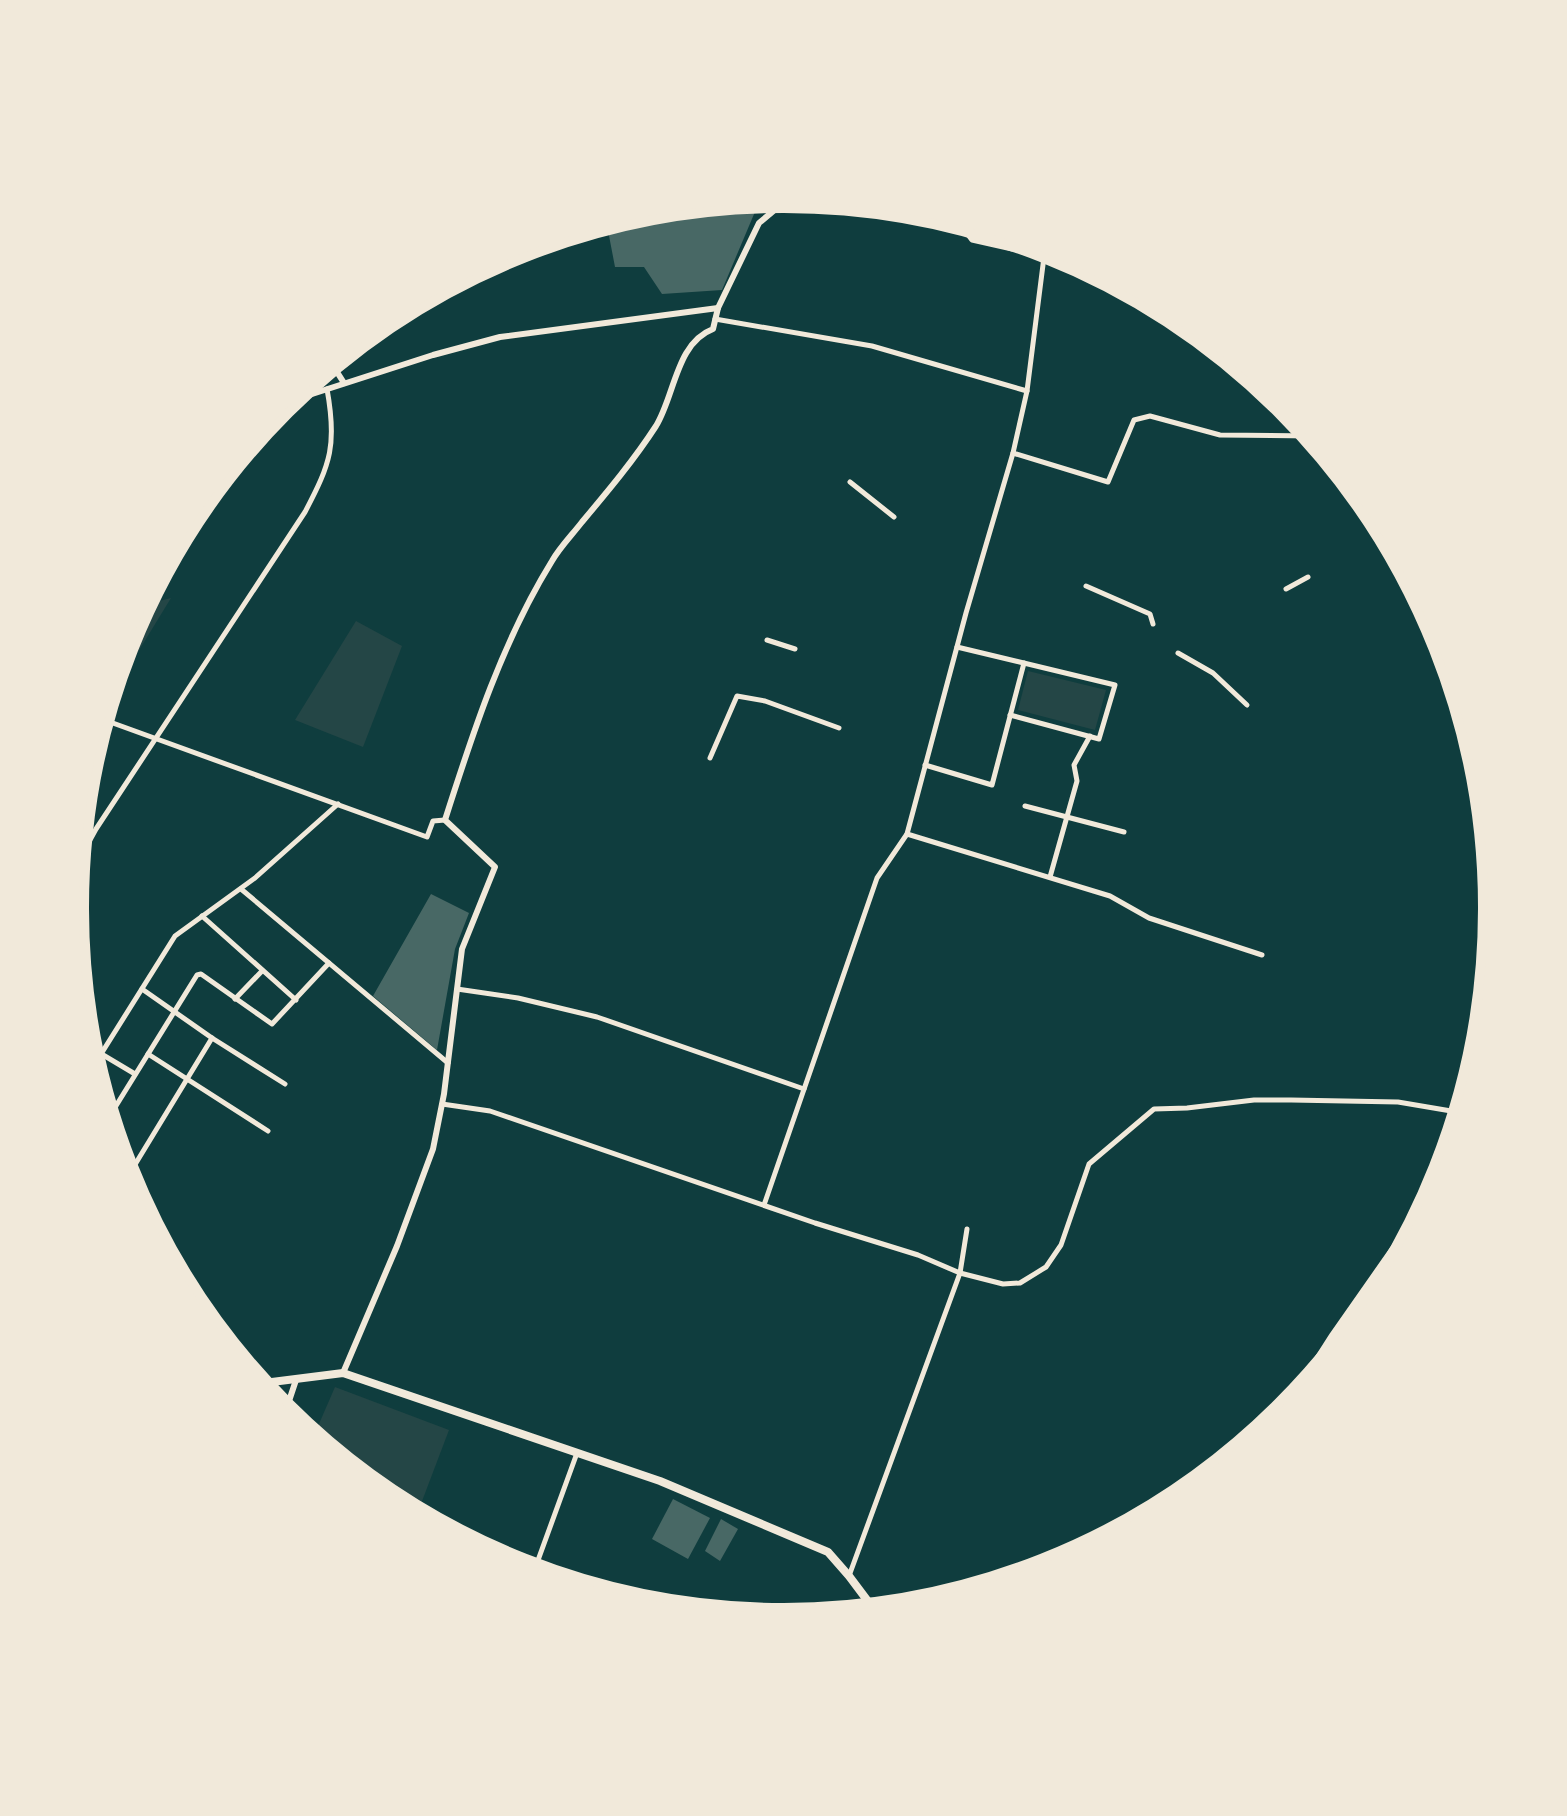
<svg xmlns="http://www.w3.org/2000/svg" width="1567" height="1816" viewBox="0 0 1567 1816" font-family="'Libre Baskerville',serif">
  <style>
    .green { fill: #244646 }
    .building { fill: #486865 }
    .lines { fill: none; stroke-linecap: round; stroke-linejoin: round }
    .minor { stroke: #f1e9da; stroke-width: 5 }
    .tertiary { stroke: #f1e9da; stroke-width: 6 }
    .secondary { stroke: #f1e9da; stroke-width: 7 }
    .primary { stroke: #f1e9da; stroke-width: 8 }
    .rim { fill: none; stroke: #f1e9da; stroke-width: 10 }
  </style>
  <rect width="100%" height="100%" fill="#0f3d3e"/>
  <g class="green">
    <polygon points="171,598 130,665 117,660 124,635 140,606"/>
    <polygon points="356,621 402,646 363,747 295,720"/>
    <polygon points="1028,671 1106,690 1095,730 1018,710"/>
    <polygon points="335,1387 449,1430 416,1517 387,1501 312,1440"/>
  </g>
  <g class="building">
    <polygon points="754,197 757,207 722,290 662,294 644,267 615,267 606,220 645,208"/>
    <polygon points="431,894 469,913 455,949 437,1050 373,996"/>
    <polygon points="673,1499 710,1518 688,1559 652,1539"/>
    <polygon points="721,1519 738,1529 720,1561 705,1551"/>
  </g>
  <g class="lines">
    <g class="minor">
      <polyline points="761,197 770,214"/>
      <polyline points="962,220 963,228 972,240 1012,249 1045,249 1027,391 1013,453 1108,482 1134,420 1150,416 1220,435 1315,436"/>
      <polyline points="715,319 872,346 1027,391"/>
      <polyline points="850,482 894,517"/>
      <polyline points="1086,586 1150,614 1153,624"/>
      <polyline points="1286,589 1308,577"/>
      <polyline points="767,640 795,649"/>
      <polyline points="957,647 1115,685 1099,739 1010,715"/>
      <polyline points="1178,653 1213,673 1247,705"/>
      <polyline points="99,718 427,837 433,821 445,820"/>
      <polyline points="710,758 737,696 765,701 839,728"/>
      <polyline points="925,765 992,785 1024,663"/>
      <polyline points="1025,806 1124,832"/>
      <polyline points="907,834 1110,896 1149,918 1262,955"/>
      <path d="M74 869 96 829 305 512C331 463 337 444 327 389"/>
      <polyline points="1050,877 1077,781 1074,765 1090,736"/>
      <polyline points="241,889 448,1063"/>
      <polyline points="202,916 296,1000"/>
      <polyline points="142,989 212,1038 285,1084"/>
      <polyline points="457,989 518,998 597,1017 804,1089"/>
      <polyline points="235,999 262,971"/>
      <polyline points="83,1043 135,1074"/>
      <polyline points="148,1054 268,1131"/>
      <polyline points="91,1070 175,936 255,878 338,804"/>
      <polyline points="442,1104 490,1111 815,1223 918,1255 960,1273 1003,1284 1020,1283 1046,1267 1061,1245 1089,1164 1154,1109 1187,1108 1254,1100 1291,1100 1398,1102 1463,1113"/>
      <polyline points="106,1122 197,975 201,974 272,1024 329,963"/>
      <polyline points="125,1181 212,1038"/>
      <polyline points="133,1198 138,1201"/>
      <polyline points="764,1205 877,878 907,834 966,613 1013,453"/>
      <polyline points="533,1574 577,1453"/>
      <polyline points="849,1576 960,1273 967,1229"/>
    </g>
    <g class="tertiary">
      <polyline points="330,361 344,383"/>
      <polyline points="278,405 433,355 500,337 718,308"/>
      <path d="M343 1373 397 1246 433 1149 444 1094 462 949 495 867 445 820C473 732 503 640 552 561 560 547 572 535 582 522 608 491 634 460 656 426 675 395 676 343 713 329L718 308 759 223 777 208 802 196"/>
      <polyline points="284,1416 296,1380"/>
    </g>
    <g class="secondary">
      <polyline points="1347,1341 1408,1246"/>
      <polyline points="1278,1421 1333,1335 1403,1235 1417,1228"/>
    </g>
    <polyline class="primary" points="256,1384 343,1373 660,1481 828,1552 849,1576 876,1612"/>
  </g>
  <path d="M0 0H1567V1816H0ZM783 208H784A699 699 0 0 1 1483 907V909A699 699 0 0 1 784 1608H783A699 699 0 0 1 84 909V907A699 699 0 0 1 783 208Z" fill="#f1e9da" fill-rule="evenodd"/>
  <path class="rim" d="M783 208H784A699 699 0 0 1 1483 907V909A699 699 0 0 1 784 1608H783A699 699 0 0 1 84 909V907A699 699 0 0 1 783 208Z"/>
</svg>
